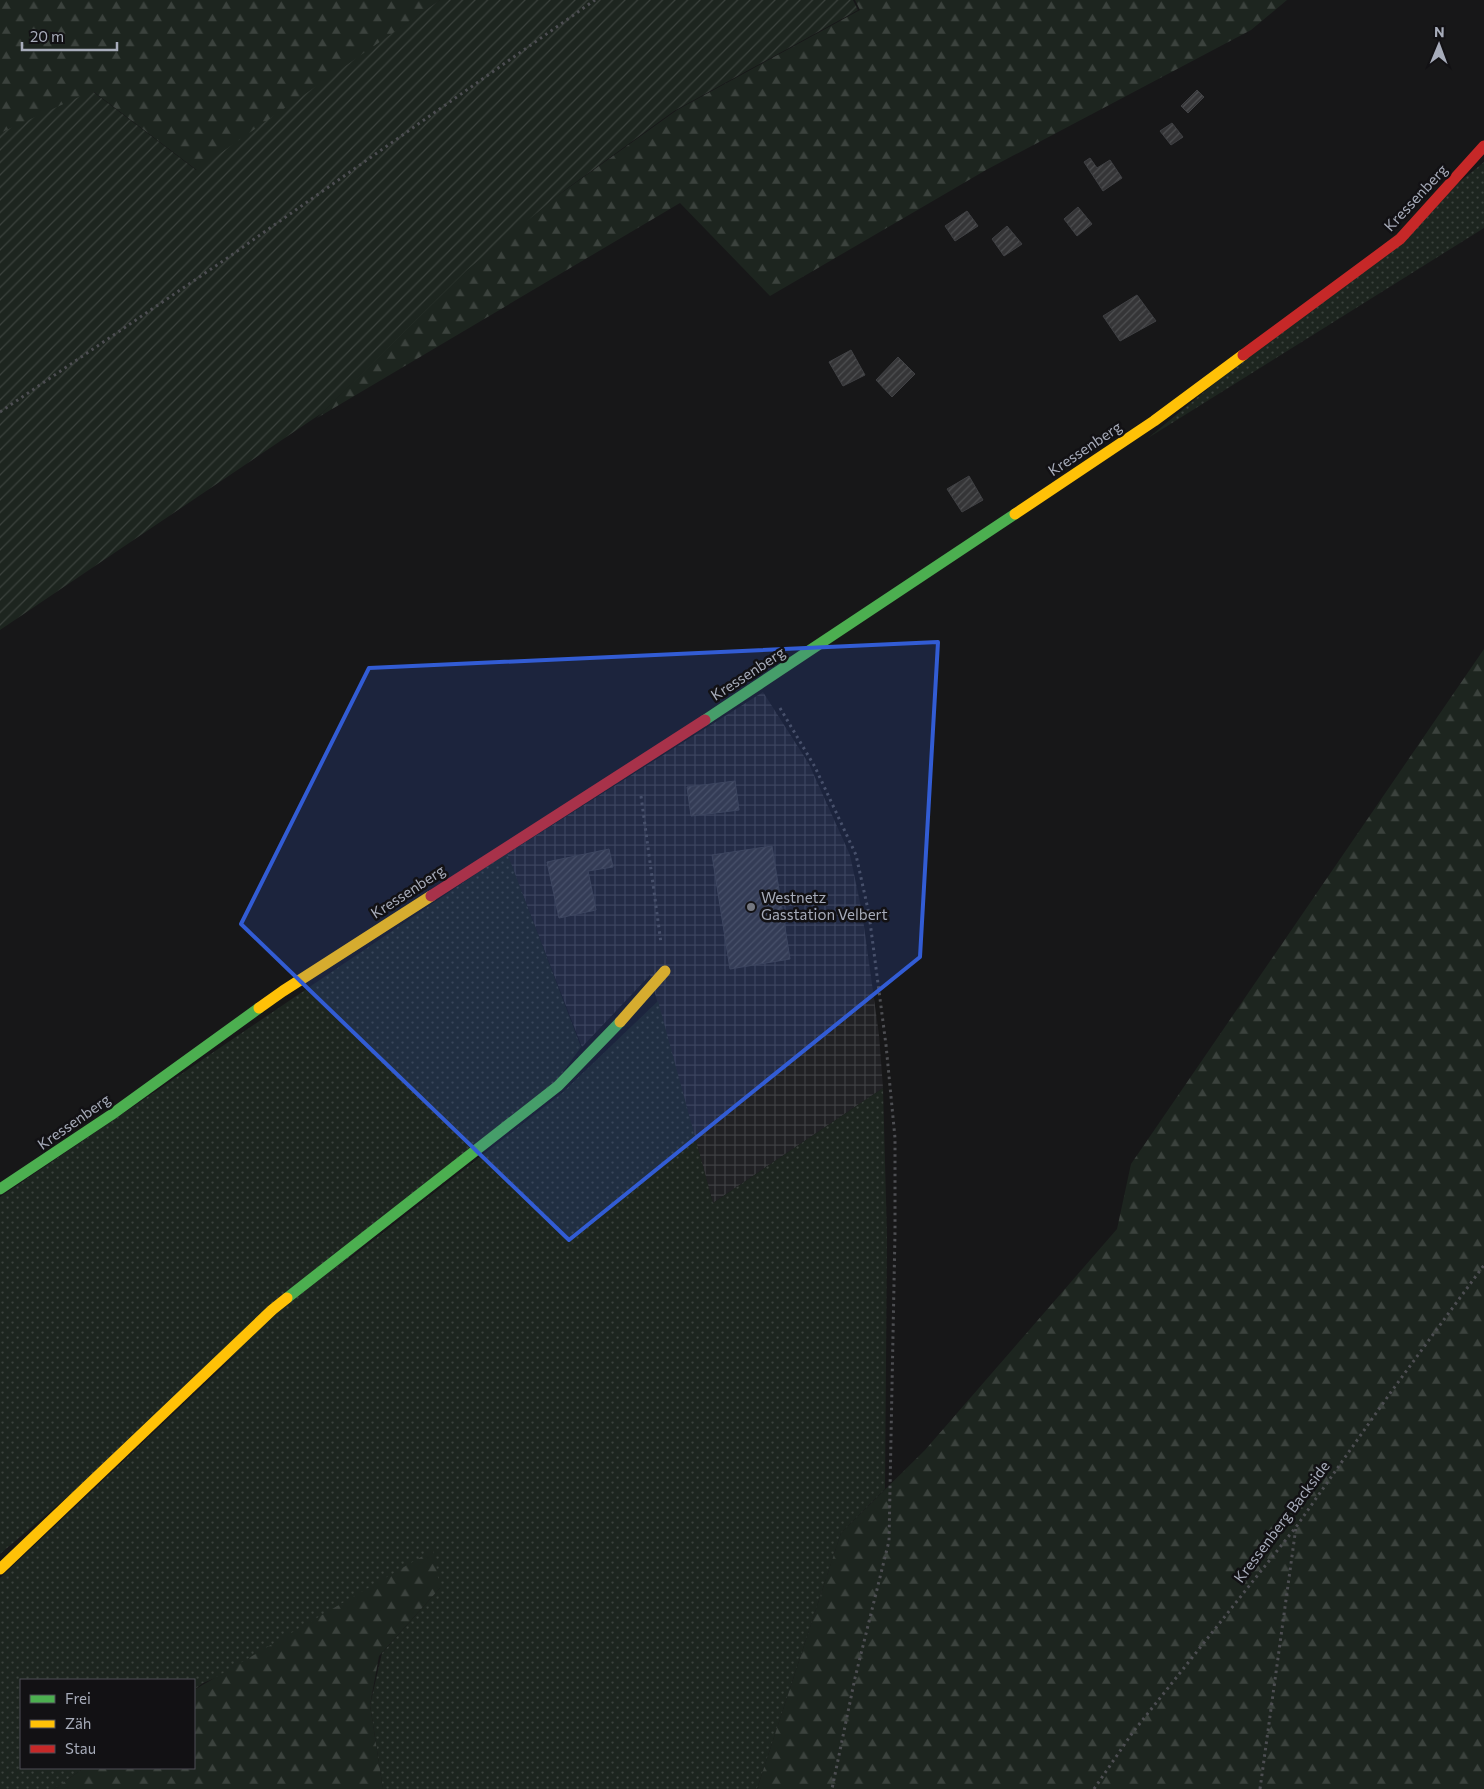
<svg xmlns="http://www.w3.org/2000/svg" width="1484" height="1789" viewBox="0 0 1484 1789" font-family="Commissioner,sans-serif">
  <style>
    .industrial { fill: url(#industrial-grid) }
    .grass { fill: url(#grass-dots) }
    .forest { fill: url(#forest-firs) }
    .garden { fill: url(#garden-furrows) }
    .building { fill: url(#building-hatch); stroke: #404144 }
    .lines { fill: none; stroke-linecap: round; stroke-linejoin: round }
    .path { stroke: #4d4e52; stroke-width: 3; stroke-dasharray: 2.5 4; stroke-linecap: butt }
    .fast { stroke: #4caf50; stroke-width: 11 }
    .slow { stroke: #ffc107; stroke-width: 11 }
    .jam { stroke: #c62828; stroke-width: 11 }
    .marked { fill: #325cd4; fill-opacity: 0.2; stroke: #325cd4; stroke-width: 4; stroke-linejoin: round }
    .poi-dot { fill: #757881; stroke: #121114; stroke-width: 2 }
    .labels { text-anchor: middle; stroke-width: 5; stroke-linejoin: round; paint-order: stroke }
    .street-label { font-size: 15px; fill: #a7acba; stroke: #121114 }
    .poi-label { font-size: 15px; fill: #a7acba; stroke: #121114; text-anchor: start }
  </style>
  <defs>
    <pattern id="industrial-grid" width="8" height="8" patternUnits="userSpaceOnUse" patternTransform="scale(1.25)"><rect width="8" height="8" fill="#212124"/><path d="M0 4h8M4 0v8" fill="none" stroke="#3e3f42"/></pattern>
    <pattern id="grass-dots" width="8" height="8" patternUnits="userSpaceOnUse" patternTransform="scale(1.25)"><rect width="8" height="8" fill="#1d251f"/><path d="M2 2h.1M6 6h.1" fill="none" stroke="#3b423d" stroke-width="1.8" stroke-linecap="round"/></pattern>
    <pattern id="forest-firs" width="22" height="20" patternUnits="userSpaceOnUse" patternTransform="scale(1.25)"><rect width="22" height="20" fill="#1d251f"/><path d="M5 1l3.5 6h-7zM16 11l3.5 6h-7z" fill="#3b423d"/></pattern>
    <pattern id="garden-furrows" width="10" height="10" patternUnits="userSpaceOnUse" patternTransform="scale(1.25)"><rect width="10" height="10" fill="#1d251f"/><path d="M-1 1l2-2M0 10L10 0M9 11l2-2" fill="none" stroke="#3b423d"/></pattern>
    <pattern id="building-hatch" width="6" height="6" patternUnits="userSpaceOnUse" patternTransform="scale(1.25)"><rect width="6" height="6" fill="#353537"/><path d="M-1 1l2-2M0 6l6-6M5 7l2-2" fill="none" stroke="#4f5052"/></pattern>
  </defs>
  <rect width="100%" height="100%" fill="#171718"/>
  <polygon class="industrial" points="763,692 809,764 850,855 862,912 879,1035 883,1088 713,1203 650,975 582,1047 507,854"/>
  <g class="grass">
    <polygon points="1484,162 1484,228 1148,438"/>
    <polygon points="507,853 581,1047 555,1083 0,1554 0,1197"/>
    <polygon points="658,1001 713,1203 883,1088 887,1236 885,1489 841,1533 757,1789 383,1789 370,1705 382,1653 440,1588 203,1683 194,1690 194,1680 21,1680 21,1768 84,1768 54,1789 0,1789 0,1578 279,1314 562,1093"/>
  </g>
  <g class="forest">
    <polygon points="0,0 440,0 198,171 94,92 0,134"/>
    <polygon points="855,0 1287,0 1251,30 986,170 770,296 680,203 317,418 468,267 560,194 677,110 860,10"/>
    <polygon points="1484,649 1484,1789 757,1789 841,1533 925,1450 1117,1229 1131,1164"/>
    <polygon points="433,1550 440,1588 379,1656 370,1705 383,1789 54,1789 84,1768 194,1768 194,1690"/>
  </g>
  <polygon class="garden" points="440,0 853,0 858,10 674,111 565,190 467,270 322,413 0,630 0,133 92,91 196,170"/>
  <g class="building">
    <polygon points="1197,90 1204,97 1188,113 1181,106"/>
    <polygon points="1172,123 1183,137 1171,145 1160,131"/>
    <polygon points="1090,158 1097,168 1110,160 1122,178 1103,191 1084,162"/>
    <polygon points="1078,207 1092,224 1077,236 1064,219"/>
    <polygon points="967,211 978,226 955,241 945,226"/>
    <polygon points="1007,226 1022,244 1004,256 992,239"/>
    <polygon points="1137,295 1156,321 1120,341 1103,316"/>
    <polygon points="851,350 865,375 843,386 829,362"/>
    <polygon points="898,357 915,374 892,397 876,380"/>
    <polygon points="969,476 983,500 962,512 947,489"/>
    <polygon points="735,781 739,810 691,816 687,787"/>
    <polygon points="772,846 790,959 730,969 712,855"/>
    <polygon points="609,849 613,867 588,871 596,910 559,918 547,862"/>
  </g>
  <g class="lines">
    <g class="path">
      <polyline points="0,412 223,261 595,0"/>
      <polyline points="780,708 815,767 856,855 869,914 886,1045 895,1138 895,1232 889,1541 855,1678 832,1789"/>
      <polyline points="641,796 661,943"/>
      <polyline points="1094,1789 1133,1732 1296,1527 1391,1392 1484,1265"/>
      <polyline points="1260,1789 1296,1527"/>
    </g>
    <g class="fast">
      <polyline points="705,720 1015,514"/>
      <polyline points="0,1189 111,1115 259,1008"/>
      <polyline points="287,1298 558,1086 620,1022"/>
    </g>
    <g class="slow">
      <polyline points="1015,514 1154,421 1243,355"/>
      <polyline points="259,1008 283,991 431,896"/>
      <polyline points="620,1022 665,971"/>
      <polyline points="0,1569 272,1310 287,1298"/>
    </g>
    <g class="jam">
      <polyline points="1243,355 1400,239 1484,146"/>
      <polyline points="431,896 705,720"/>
    </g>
  </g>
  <path class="marked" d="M938 642 920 957 569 1240 241 924 369 668Z"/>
  <circle class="poi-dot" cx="751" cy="907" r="5"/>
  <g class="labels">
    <g class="street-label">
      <text transform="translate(1416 198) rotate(-47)" y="5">Kressenberg</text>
      <text transform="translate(1085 449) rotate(-34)" y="5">Kressenberg</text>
      <text transform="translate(748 674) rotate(-33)" y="5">Kressenberg</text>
      <text transform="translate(408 892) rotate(-33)" y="5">Kressenberg</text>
      <text transform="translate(74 1122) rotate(-35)" y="5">Kressenberg</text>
      <text transform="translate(1282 1522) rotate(-53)" y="5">Kressenberg Backside</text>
    </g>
    <g class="poi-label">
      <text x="761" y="903">Westnetz<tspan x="761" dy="17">Gasstation Velbert</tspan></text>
    </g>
  </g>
  <rect x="20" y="1679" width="175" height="90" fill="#121114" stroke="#4e4f56"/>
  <rect x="30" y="1695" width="25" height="8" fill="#4caf50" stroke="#4e4f56"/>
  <text x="65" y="1704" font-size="15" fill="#a7acba">Frei</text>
  <rect x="30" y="1720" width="25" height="8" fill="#ffc107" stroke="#4e4f56"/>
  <text x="65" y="1729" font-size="15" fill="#a7acba">Zäh</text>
  <rect x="30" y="1745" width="25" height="8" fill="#c62828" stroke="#4e4f56"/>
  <text x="65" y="1754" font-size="15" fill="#a7acba">Stau</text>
  <g transform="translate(1439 45) rotate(1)" stroke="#121114" stroke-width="4" paint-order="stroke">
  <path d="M0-4L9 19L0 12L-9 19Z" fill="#a7acba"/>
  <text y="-8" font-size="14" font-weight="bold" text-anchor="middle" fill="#a7acba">N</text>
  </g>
  <path d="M22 42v8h95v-8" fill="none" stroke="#a7acba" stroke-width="2.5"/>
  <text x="30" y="42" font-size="15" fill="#a7acba" stroke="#121114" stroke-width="4" paint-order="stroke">20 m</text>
</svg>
